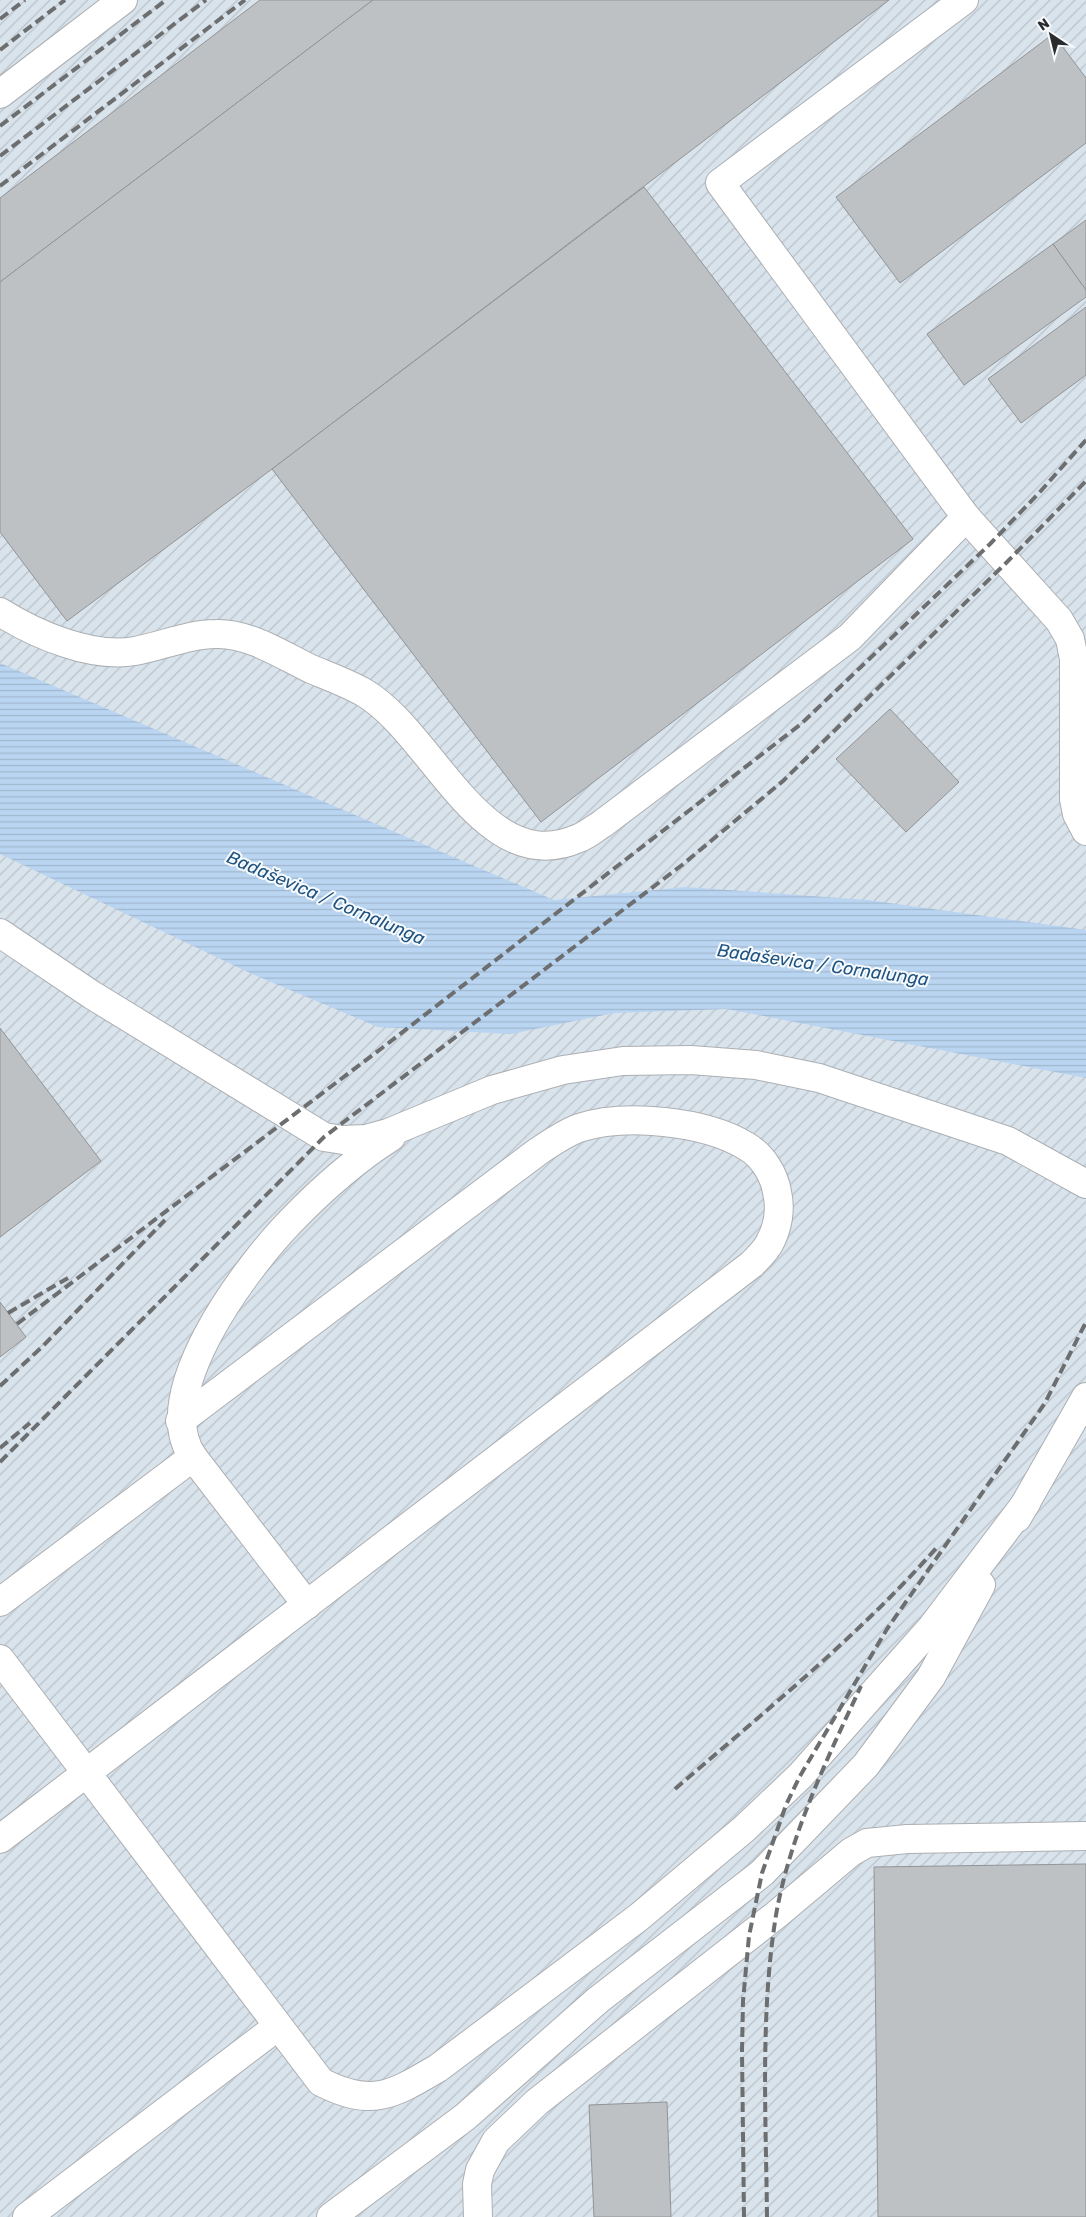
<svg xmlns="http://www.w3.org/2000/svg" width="1086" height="2217" viewBox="0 0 1086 2217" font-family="Rubik,sans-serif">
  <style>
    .industrial { fill: url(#industrial-furrows) }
    .water { fill: url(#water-rules) }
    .building { fill: #bec1c4; stroke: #919497 }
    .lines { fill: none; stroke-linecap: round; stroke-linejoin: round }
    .minor-casing { stroke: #acafb2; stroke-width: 30 }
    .minor { stroke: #fff; stroke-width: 28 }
    .rail { stroke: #6c6e70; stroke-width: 4; stroke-dasharray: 10 5; stroke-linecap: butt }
    .labels { text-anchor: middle; stroke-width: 4; stroke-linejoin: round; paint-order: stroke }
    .water-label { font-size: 18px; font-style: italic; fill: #215480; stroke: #f7fbfe }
  </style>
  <defs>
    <pattern id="industrial-furrows" width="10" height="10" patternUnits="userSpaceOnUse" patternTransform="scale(1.25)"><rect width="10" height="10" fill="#d9e3ec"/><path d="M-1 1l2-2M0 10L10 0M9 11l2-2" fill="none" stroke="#bac3cb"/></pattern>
    <pattern id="water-rules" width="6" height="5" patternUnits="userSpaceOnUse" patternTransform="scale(1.25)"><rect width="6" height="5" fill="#bad5f1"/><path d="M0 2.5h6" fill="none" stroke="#a0b7cf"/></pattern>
  </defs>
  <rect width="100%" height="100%" fill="#eaeef1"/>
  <rect class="industrial" x="0" y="0" width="1086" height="2217"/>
  <polygon class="water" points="0,663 554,900 685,887 868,900 1086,930 1086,1078 727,1009 614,1013 511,1034 378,1027 252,974 0,854"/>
  <g class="building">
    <polygon points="260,0 373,0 0,282 0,198"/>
    <polygon points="373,0 889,0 272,469 67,621 0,532 0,282"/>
    <polygon points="1053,34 1086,78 1086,143 900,283 836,197"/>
    <polygon points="644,187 913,539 541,822 272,469"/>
    <polygon points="1086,220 1086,290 1053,244"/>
    <polygon points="1053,244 1086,290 1086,297 964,385 927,334"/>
    <polygon points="1086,307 1086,375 1021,423 988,379"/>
    <polygon points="890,709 959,782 906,832 836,759"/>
    <polygon points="0,1028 101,1161 0,1237"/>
    <polygon points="0,1302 26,1337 0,1357"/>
    <polygon points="1086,1864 1086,2217 878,2217 874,1867"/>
    <polygon points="667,2102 671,2217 594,2217 589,2105"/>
  </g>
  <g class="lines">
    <defs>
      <g id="minor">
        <polyline points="0,94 123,0"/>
        <polyline points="966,517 1059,620 1070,639 1074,659 1074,799 1077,814 1086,831"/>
        <path d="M0 612C35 634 92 659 135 651 162 646 189 634 216 634 249 633 282 655 311 669 328 676 347 683 363 692 433 732 483 881 579 838 587 835 594 829 602 824L850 637 966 517 720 183 964 0"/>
        <polyline points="0,933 92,995 324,1137 343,1140 366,1139 388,1133 492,1090 563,1070 623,1061 691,1060 756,1065 819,1078 1008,1141 1086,1184"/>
        <polyline points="193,1457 307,1605"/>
        <polyline points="1017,1518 1086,1397"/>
        <path d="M0 1602 193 1457C149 1394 248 1265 292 1220 322 1189 355 1160 391 1137"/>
        <path d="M0 1659 321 2082C372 2108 392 2095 438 2068L639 1917 744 1829 800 1776 932 1627 1026 1503"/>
        <path d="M0 1839 752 1264C758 1258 765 1251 769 1244 778 1228 781 1209 777 1192 774 1174 762 1155 746 1146 705 1121 625 1113 579 1128 563 1134 549 1144 536 1153L180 1421"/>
        <polyline points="27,2217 278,2026"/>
        <polyline points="331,2217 465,2117 598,2000 762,1873 866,1765 931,1677 981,1585"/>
        <polyline points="478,2217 477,2184 480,2170 496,2141 537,2102 776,1915 851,1852 867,1843 907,1839 1086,1836"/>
      </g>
    </defs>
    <use href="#minor" class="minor-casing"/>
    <use href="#minor" class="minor"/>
    <g class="rail">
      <polyline points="0,19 25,0"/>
      <polyline points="0,50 65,0"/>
      <polyline points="0,126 166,0"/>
      <polyline points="0,156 206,0"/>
      <polyline points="0,186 245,0"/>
      <polyline points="8,1313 68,1278"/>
      <polyline points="17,1324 382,1048 801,724 990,544 1039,493 1086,440"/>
      <polyline points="0,1386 43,1346 165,1220"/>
      <polyline points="0,1448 30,1423"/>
      <polyline points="0,1462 324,1137 682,865 783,781 1007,562 1086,481"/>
      <path d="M675 1789C765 1711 859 1636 938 1546"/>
      <polyline points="744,2217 742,2051 743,2001 749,1936 762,1873 786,1805 800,1776 887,1629 1045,1403 1086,1322"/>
      <path d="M767 2217C766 2117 760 2014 776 1915 790 1835 827 1759 861 1686"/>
    </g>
  </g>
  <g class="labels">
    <g class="water-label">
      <text transform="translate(326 898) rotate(23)" y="6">Badaševica / Cornalunga</text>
      <text transform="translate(823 965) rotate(8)" y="6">Badaševica / Cornalunga</text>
    </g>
  </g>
  <g transform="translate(1051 35) rotate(325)" stroke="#f7fbfe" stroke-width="4" paint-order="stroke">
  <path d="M0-4L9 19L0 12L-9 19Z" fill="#2b2c2d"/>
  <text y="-8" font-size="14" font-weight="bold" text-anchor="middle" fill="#2b2c2d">N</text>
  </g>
</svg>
